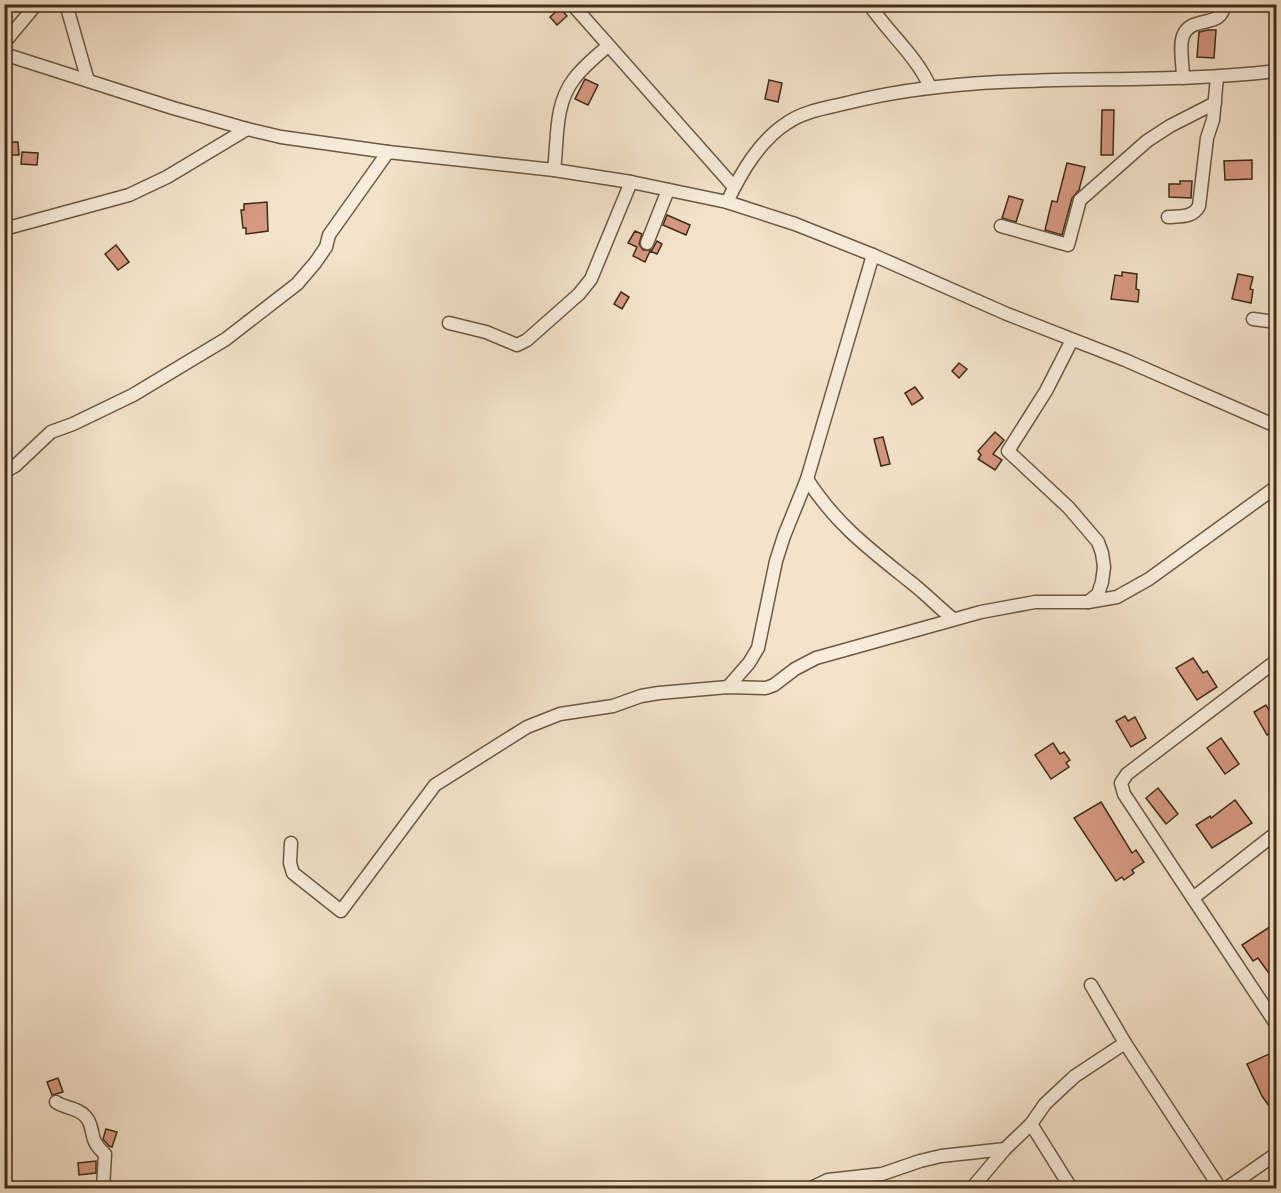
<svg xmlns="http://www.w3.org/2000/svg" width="1281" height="1193" viewBox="0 0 1281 1193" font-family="'IM FELL Great Primer',serif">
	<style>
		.building { fill: #d69881; stroke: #3f2d15; stroke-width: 1.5 }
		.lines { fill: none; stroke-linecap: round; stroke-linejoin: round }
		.minor-casing { stroke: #6c5a42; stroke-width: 15 }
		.minor { stroke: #f8eddd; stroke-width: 12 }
	</style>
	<rect width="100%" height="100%" fill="#f4e3cb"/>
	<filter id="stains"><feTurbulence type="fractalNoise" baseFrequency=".00333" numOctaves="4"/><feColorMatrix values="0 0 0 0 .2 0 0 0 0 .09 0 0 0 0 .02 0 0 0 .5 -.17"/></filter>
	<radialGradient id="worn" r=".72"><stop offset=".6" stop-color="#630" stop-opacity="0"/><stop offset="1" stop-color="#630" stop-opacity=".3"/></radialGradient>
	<!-- building -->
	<g class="building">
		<polygon points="560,8 567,16 557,25 550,17"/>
		<polygon points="1208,30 1216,30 1214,58 1197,57 1199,32"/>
		<polygon points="585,79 598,85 588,105 575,99"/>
		<polygon points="769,80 782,83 778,102 765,99"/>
		<polygon points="1102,110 1114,110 1113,155 1101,155"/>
		<polygon points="4,142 18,142 19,155 4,155"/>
		<polygon points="22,152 38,153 37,165 21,164"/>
		<polygon points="1252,160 1252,179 1225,180 1224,161"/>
		<polygon points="1067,163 1085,167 1079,190 1072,198 1062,235 1045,230 1052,201 1057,202"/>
		<polygon points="1180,181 1192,181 1191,198 1169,197 1169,184 1180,184"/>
		<polygon points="1009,196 1023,200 1016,222 1002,218"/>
		<polygon points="267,202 268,231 246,234 246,228 243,228 241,210 244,210 244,204"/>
		<polygon points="667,215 690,225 686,235 663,225"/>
		<polygon points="635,231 642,234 639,244 643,250 652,250 657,241 662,244 657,254 650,251 645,262 633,256 637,247 628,243"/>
		<polygon points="116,245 129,262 118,270 105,254"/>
		<polygon points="1122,272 1137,274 1136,289 1139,290 1138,302 1111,299 1115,275 1122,276"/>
		<polygon points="1238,274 1253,277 1250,289 1253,290 1251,303 1232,299"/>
		<polygon points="621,292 629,297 622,309 614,304"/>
		<polygon points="959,363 967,369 959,378 952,371"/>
		<polygon points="915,387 923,398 912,405 905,393"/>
		<polygon points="995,432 1004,440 993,454 1002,460 995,470 978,459 981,455 978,451"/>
		<polygon points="883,437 890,464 881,466 874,439"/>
		<polygon points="1193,658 1203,673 1207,671 1217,687 1197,700 1176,668"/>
		<polygon points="1266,705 1276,723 1276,730 1267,735 1254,712"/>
		<polygon points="1125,716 1128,721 1135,717 1146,738 1131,747 1116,721"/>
		<polygon points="1221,738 1239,764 1225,774 1207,748"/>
		<polygon points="1053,743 1060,754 1064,752 1070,760 1066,763 1069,767 1051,779 1035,755"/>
		<polygon points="1158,788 1178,814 1166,824 1146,798"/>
		<polygon points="1235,800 1252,823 1212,848 1196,825 1210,816 1211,818"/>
		<polygon points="1101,802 1132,853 1136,850 1144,862 1132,870 1134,873 1124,880 1122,877 1116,881 1074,818"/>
		<polygon points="1271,926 1276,935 1276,983 1258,958 1253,961 1242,945"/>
		<polygon points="1276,1051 1276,1101 1269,1106 1262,1096 1247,1064"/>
		<polygon points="58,1078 63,1092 52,1095 47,1082"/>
		<polygon points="106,1129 117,1132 112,1147 109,1146 103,1139"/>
		<polygon points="96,1161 96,1173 79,1175 78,1163"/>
	</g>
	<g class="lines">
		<!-- minor casing -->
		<g class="minor-casing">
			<g id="minor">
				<polyline points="66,4 88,81"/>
				<polyline points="572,4 734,187"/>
				<path d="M869,4C888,33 916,55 930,87"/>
				<polyline points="4,43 35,6"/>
				<polyline points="4,54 173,108 247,129 281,137 388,152 554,170 631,182 727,202 795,224 873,255 1007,314 1125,360 1276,426"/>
				<path d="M1183,78C1183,65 1179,47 1183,36C1191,14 1223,30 1224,4"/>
				<path d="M554,170C558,139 554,105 574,79C583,67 596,56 608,46"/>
				<path d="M727,202C741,173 759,141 787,123C804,111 827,108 847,103C987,67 1134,88 1276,71"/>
				<path d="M1168,217C1180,216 1193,218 1199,206L1207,138L1213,120L1217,77"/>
				<polyline points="1001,226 1068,245 1080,200 1088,193 1147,141 1170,126 1215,103"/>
				<polyline points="4,229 129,195 167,177 247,129"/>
				<polyline points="647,243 668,190"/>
				<polyline points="1253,319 1276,322"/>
				<polyline points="449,323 486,332 517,345 527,340 579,294 591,279 631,182"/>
				<polyline points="1072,340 1046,391 1008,451 1069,508 1098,542 1102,553 1104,567 1102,582 1098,594 1088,602"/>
				<polyline points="4,472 15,466 51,432 73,424 133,395 226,339 297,284 315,263 326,247 329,235 388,152"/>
				<path d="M807,479C835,523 868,548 908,580C924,592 938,607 953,619"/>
				<polyline points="1276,661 1127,774 1121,783 1124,794 1276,1024"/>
				<polyline points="728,687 749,663 758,648 776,561 784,536 807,479 873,255"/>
				<polyline points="291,843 290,863 293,873 341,911 435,785 527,727 560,714 613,706 641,696 659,693 728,687 766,688 774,685 795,669 816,658 981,612 1035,602 1088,602 1117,597 1149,579 1276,487"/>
				<polyline points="1193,898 1276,833"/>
				<polyline points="1091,985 1125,1043 1220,1188"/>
				<path d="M56,1102C64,1108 79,1108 86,1117C96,1129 87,1139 105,1154L103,1188"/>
				<polyline points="1031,1124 1071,1188"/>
				<polyline points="811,1188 828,1180 882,1174 920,1161 941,1156 1005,1149"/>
				<polyline points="972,1188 1005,1149 1031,1124 1045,1104 1062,1088 1075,1076 1125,1043"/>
				<polyline points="1227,1188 1276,1154"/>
			</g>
		</g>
		<!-- minor -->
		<use href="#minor" class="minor"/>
	</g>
	<!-- margin -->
	<rect width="1281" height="1193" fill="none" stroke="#f4e3cb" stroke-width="24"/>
	<rect x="6" y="6" width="1269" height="1181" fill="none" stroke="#3f2d15" stroke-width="3"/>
	<rect x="12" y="12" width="1257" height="1169" fill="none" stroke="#3f2d15" stroke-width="1.5"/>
	<rect width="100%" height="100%" filter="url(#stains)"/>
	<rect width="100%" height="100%" fill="url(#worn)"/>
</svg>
